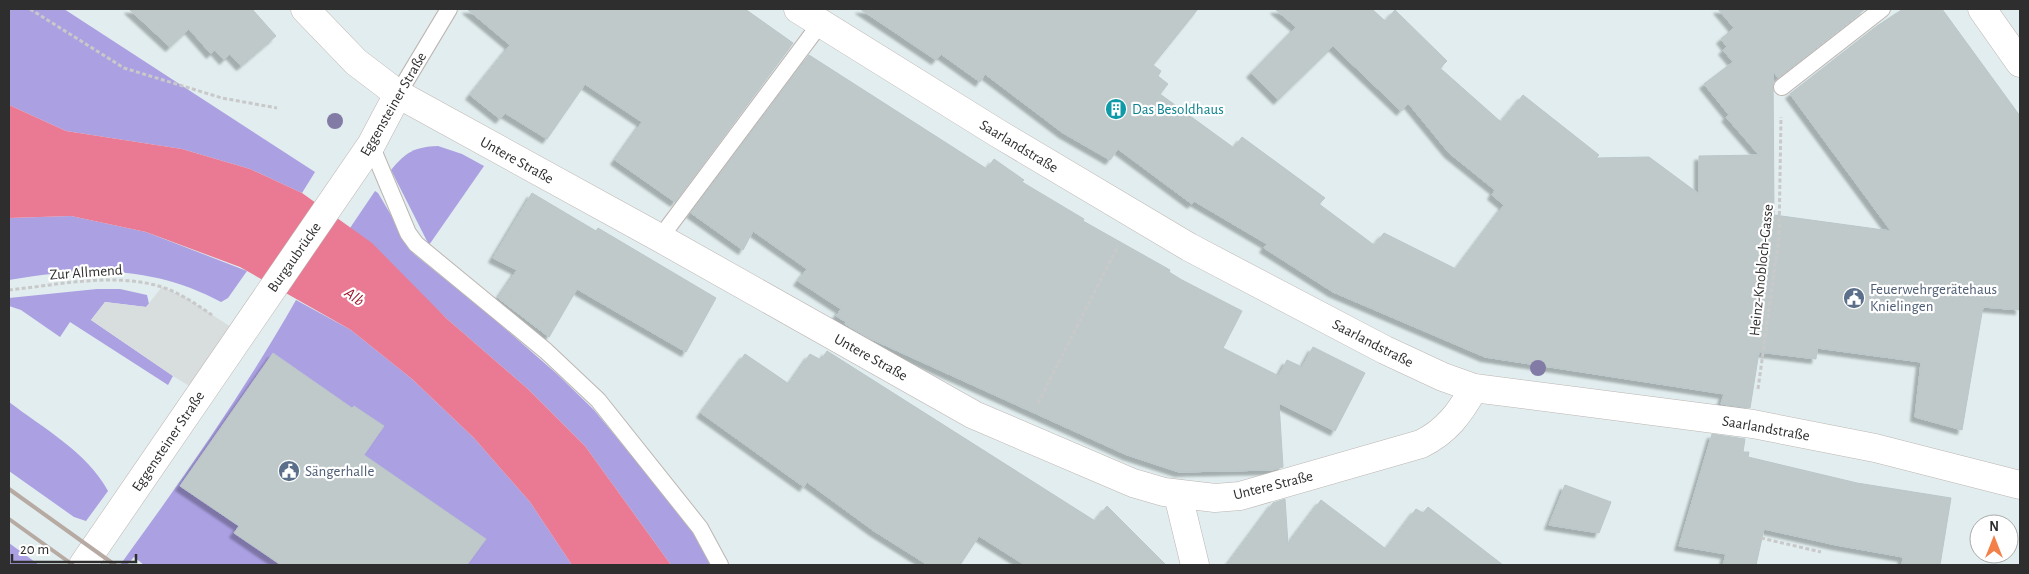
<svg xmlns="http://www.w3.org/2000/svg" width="2029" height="574" viewBox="0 0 2029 574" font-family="'Alegreya Sans',sans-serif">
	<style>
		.green { fill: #aba0e2 }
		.plaza { fill: #d8ddde }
		.water { fill: #ea7a93 }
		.building { fill: #c0c9ca; stroke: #bac7ca; filter: url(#shadow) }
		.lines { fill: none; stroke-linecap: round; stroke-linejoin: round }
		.service-casing { stroke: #bdb5b1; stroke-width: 18 }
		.minor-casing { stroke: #bdb5b1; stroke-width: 29 }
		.path { stroke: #c9c9c9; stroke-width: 3; stroke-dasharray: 4 2.5; stroke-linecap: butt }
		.service { stroke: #fff; stroke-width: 16 }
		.minor { stroke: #fff; stroke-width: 28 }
		.rail { stroke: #b7aaa3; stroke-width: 4 }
		.tree { fill: #827ba5 }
		.labels { text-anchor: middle; stroke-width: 4.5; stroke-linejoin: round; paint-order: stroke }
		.street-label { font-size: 15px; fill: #2e2e2e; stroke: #fff }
		.culture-label { font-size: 15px; fill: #0d838f; stroke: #fff; text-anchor: start }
		.service-label { font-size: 15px; fill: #4e5e75; stroke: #fff; text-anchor: start }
		.water-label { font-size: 16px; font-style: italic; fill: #9b1427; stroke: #fff }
	</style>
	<defs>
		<filter id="shadow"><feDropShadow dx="-4.5" dy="4.5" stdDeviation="1" flood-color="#0004"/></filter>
	</defs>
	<rect width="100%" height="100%" fill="#e1edee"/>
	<!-- green -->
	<g class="green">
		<polygon points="9,9 64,9 315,172 302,193 250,169 182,149 66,131 9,105"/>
		<path d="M438,146L462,154L484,166L429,245L391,170C406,152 414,147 438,146Z"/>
		<polygon points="375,191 378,193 414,254 493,318 557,374 594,410 686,522 713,565 671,565 585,446 529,390 446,318 350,228"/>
		<path d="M71,216L146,232L247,271L228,298L221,302C153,265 84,267 9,280V218Z"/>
		<polygon points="97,289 120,289 147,295 149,304 146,307 105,302 91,320 173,376 168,385 70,322 60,337 21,310 9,306 9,298"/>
		<path d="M296,300L351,330L412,379L474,438L530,502L572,565H144L134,557L127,565H120C182,480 244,392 296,300Z"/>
		<path d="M9,402C43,428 87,452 108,491L86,521L74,517L9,471Z"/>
		<polygon points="9,543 39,565 9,565"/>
	</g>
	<!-- plaza -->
	<polygon class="plaza" points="162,287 186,298 242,334 201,393 173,376 91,320 105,302 146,307"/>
	<!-- water -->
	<polygon class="water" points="9,105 66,131 182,149 250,169 302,193 372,243 446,318 529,390 585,446 671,565 572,565 530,502 474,438 412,379 351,330 240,267 146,232 71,216 9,218"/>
	<!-- building -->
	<g class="building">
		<polygon points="129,9 252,9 276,36 241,66 230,54 224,60 215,50 211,54 189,29 170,47"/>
		<polygon points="467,9 745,9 793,43 675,202 615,160 642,122 585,84 547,139 505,113 500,119 470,95 510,45"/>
		<polygon points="860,9 1198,9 1153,65 1161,71 1158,76 1168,84 1160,94 1234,148 1242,137 1325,198 1319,204 1374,245 1384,233 1456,269 1504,205 1492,195 1495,190 1449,153 1408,103 1401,111 1333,46 1278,100 1251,73 1296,27 1275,9 1372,9 1385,21 1395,10 1447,61 1440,68 1501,122 1523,95 1599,155 1596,158 1649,157 1699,194 1699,156 1759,155 1726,117 1729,115 1704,84 1733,62 1723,50 1727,47 1721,39 1734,28 1718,9 1865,9 1778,78 1773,71 1774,215 1891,231 1790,94 1877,26 1903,9 1942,9 2020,116 2020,310 1983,307 1962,430 1915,417 1921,362 1817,348 1816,359 1759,352 1750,408 1721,404 1724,394 1485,357 1333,292 1264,248 1267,244 1194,201 1192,204 1118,149 1110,160 1063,133 985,74 980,82 941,54 936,60"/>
		<polygon points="809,55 987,169 994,159 1024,180 1022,182 1084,219 1083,221 1170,270 1169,272 1182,280 1242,311 1223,348 1277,375 1277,379 1287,360 1302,367 1313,347 1365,373 1335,431 1279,403 1283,467 1272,470 1179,472 1127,455 869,338 845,324 846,322 836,316 841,309 798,281 807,269 753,231 743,250 691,213"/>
		<polygon points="532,193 596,231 598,228 716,298 686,352 577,289 549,337 498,298 517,270 493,258"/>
		<polygon points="827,351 1095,521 1107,506 1166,565 1025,565 979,536 960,565 928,565 874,531 807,482 804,487 701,413 745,354 789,384 810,354 821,360"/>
		<polygon points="273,353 352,408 354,406 384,426 364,455 486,539 467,565 281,565 234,533 239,526 180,486"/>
		<polygon points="1712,434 1745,439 1743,452 1749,452 1748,457 1857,483 1951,498 1940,565 1902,565 1903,557 1836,545 1764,529 1756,565 1723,565 1726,554 1679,546"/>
		<polygon points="1565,485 1611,502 1599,533 1549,525"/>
		<polygon points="1285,499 1288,544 1321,500 1386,549 1416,509 1423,513 1428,507 1503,565 1227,565 1273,503"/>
	</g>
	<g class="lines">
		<!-- service casing -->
		<g class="service-casing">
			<g id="service">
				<polyline points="1782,87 1882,9"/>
				<polyline points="398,94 449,9"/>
				<polyline points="371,145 408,233 416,244 546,351 598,400 700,528 720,565"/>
				<polyline points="660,238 820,24"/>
			</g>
		</g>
		<!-- minor casing -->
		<g class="minor-casing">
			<g id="minor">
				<path d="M305,9L356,62L398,94L660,238L974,415L1133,483L1164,492L1215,498L1240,496L1421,444C1447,431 1460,413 1474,388"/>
				<polyline points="798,9 999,134 1189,247 1385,350 1443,377 1474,388 1753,424 1875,448 2020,485"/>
				<polyline points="1982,9 2020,63"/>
				<polyline points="1178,495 1195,565"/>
				<polyline points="83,565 371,145 398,94"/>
			</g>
		</g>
		<!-- path -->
		<g class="path">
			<polyline points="30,9 124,68 222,98 277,108"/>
			<path d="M9,290C58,285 113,272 162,287C180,293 196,304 212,315"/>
			<polyline points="1758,389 1779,237 1781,117"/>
			<polyline points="1038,403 1118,246"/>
			<polyline points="1761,538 1821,552"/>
		</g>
		<!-- service -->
		<use href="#service" class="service"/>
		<!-- minor -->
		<use href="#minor" class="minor"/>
		<!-- rail -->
		<g class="rail">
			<polyline points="9,489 115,565"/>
			<polyline points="9,519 73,565"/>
		</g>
	</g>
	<!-- trees -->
	<g class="tree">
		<circle cx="335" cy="121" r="8"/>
		<circle cx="1538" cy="368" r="8"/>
	</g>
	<!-- icons -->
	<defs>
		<g id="building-disc" transform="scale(1.125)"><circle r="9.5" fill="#0f9aa8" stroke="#fff"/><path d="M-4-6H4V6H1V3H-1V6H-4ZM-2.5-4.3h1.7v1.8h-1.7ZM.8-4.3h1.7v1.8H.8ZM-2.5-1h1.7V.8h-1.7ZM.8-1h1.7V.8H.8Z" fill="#fff"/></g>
		<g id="civic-disc" transform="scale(1.125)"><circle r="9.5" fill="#5c6f8a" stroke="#fff"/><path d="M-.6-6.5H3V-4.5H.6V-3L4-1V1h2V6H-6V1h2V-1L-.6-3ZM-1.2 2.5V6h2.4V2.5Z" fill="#fff"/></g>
	</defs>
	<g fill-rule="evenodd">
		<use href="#building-disc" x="1116" y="109"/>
		<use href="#civic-disc" x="1854" y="298"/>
		<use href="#civic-disc" x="289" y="471"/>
	</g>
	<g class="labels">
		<!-- street labels -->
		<g class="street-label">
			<text transform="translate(393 104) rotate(-60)" y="5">Eggensteiner Straße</text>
			<text transform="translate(1019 146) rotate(31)" y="5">Saarlandstraße</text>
			<text transform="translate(517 160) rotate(29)" y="5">Untere Straße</text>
			<text transform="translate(294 257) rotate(-55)" y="5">Burgaubrücke</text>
			<text transform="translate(1761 270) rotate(-84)" y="5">Heinz-Knobloch-Gasse</text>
			<text transform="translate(86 272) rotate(-4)" y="5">Zur Allmend</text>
			<text transform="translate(1373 343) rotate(27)" y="5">Saarlandstraße</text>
			<text transform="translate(871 357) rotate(29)" y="5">Untere Straße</text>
			<text transform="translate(1766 428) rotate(10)" y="5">Saarlandstraße</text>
			<text transform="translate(168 441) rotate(-56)" y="5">Eggensteiner Straße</text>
			<text transform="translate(1273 485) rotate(-14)" y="5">Untere Straße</text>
		</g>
		<!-- culture labels -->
		<g class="culture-label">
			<text x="1132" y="114">Das Besoldhaus</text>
		</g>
		<!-- service labels -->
		<g class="service-label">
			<text x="1870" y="294">Feuerwehrgerätehaus<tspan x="1870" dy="17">Knielingen</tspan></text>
			<text x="305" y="476">Sängerhalle</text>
		</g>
		<!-- water labels -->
		<g class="water-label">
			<text transform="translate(355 296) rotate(36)" y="6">Alb</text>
		</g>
	</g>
	<!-- border -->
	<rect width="2029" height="574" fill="none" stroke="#2e2e2e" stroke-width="20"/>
	<!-- north arrow -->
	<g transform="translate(1994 539)"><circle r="24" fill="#ffffff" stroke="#ababab"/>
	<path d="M0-4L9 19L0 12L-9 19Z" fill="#f38049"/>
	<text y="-8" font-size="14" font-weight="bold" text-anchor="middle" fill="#2e2e2e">N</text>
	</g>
	<!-- scale -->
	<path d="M12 554v8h124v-8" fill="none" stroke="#2e2e2e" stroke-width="2.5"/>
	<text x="20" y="554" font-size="15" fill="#2e2e2e" stroke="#ffffff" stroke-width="4" paint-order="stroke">20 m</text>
</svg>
